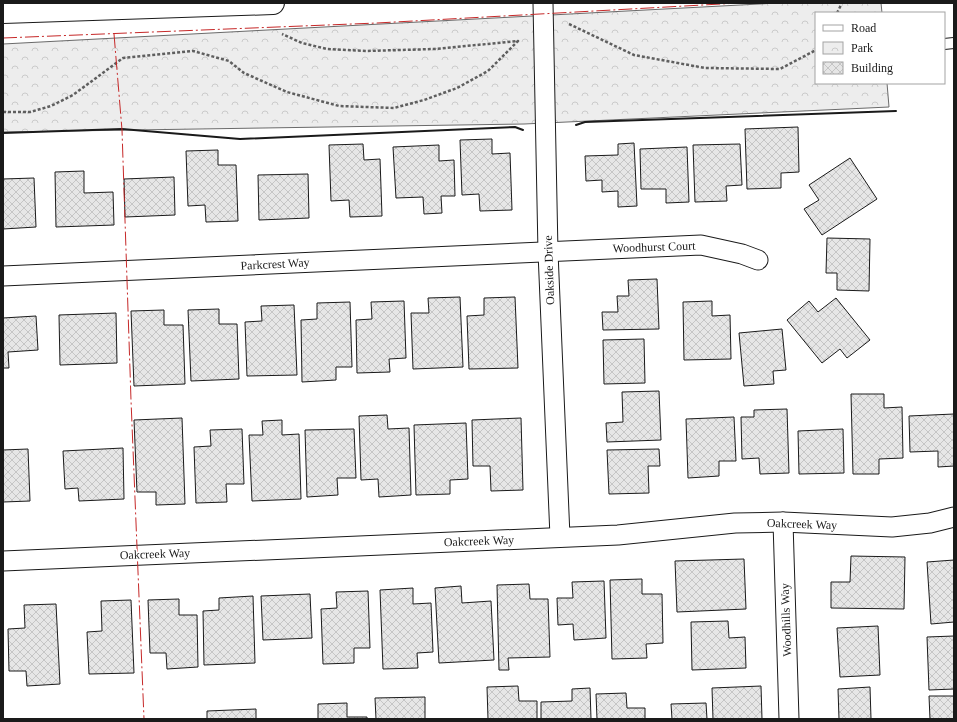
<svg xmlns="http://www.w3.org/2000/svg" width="957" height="722" viewBox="0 0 957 722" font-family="Georgia,serif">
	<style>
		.park { fill: url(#park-crowns); stroke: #6a6a6a }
		.building { fill: url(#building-cross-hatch); stroke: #1a1a1a }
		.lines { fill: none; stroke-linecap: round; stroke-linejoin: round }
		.lane-casing { stroke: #1a1a1a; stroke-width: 12 }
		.street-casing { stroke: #1a1a1a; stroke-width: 21 }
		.primary-casing { stroke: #1a1a1a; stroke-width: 24 }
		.path { stroke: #5f5f5f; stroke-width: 2.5; stroke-dasharray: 3 2; stroke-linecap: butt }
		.lane { stroke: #fff; stroke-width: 10 }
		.street { stroke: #fff; stroke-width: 19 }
		.primary { stroke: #fff; stroke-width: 22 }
		.wall { stroke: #1a1a1a; stroke-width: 2 }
		.power { stroke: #c62828; stroke-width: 1; stroke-dasharray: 14 3 2 3; stroke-linecap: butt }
		.labels { text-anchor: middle; stroke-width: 3; stroke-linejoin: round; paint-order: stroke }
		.street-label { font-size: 12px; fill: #1a1a1a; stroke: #fff }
	</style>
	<defs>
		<pattern id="park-crowns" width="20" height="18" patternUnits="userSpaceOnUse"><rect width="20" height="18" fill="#ededed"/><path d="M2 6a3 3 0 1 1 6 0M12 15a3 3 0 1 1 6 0" fill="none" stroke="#cbcbcb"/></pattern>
		<pattern id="building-cross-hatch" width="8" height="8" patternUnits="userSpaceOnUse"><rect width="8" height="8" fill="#e6e6e6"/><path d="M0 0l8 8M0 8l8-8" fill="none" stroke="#c5c5c5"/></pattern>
	</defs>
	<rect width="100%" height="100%" fill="#fff"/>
	<!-- park -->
	<polygon class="park" points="778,3 881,3 882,13 816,13 816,83 887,83 889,107 524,124 3,132 3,44"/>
	<!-- building -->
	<g class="building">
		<polygon points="798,127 799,172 781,173 781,188 747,189 745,129"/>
		<polygon points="492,139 492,154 510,153 512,210 480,211 479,194 462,195 460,140"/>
		<polygon points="634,143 637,206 618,207 618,191 602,192 602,180 586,181 585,156 618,155 618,144"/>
		<polygon points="363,144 364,160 380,159 382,216 350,217 349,200 331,201 329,145"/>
		<polygon points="740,144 742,185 726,186 727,201 695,202 693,145"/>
		<polygon points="439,145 439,161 454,160 455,196 441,196 442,213 424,214 423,197 396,198 393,147"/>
		<polygon points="687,147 689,202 666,203 666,189 641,189 640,149"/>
		<polygon points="218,150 218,165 236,165 238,221 206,222 205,205 188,206 186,151"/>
		<polygon points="850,158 877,199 822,235 804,209 819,200 809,185"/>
		<polygon points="84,171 84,193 113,192 114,225 56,227 55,172"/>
		<polygon points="308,174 309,218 259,220 258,175"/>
		<polygon points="174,177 175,215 125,217 124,179"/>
		<polygon points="34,178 36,227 3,229 3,179"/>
		<polygon points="827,238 870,239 869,291 837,290 837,273 826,273"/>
		<polygon points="657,279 659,329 603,330 602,312 618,312 617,296 629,296 628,280"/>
		<polygon points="460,297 463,367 413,369 411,313 429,313 428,298"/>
		<polygon points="515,297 518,368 469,369 467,316 484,315 484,298"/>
		<polygon points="836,298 870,340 847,358 840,349 822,363 787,320 809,301 818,312"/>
		<polygon points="404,301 406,358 389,359 390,372 357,373 356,320 372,319 371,302"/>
		<polygon points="712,301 712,316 730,315 731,359 684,360 683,302"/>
		<polygon points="350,302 352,367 336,367 336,380 302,382 301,320 317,319 317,303"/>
		<polygon points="294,305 297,375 247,376 245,322 262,321 261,306"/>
		<polygon points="219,309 219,324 237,324 239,379 191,381 188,310"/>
		<polygon points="164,310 164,325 183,325 185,384 134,386 131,311"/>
		<polygon points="116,313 117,363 60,365 59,315"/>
		<polygon points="36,316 38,350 8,352 9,368 3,368 3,318"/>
		<polygon points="782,329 786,370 773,371 774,384 744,386 739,333"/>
		<polygon points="644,339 645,383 604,384 603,340"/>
		<polygon points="659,391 661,440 607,442 606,423 623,422 622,392"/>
		<polygon points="851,394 884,394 884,408 902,407 903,458 879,459 879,474 853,474"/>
		<polygon points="787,409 789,473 760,474 759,458 742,459 741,417 754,417 754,410"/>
		<polygon points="954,414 954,466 938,467 938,451 910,452 909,416"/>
		<polygon points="387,415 388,429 409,428 411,495 379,497 378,479 361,480 359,416"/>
		<polygon points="734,417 736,461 719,461 719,476 688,478 686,419"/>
		<polygon points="182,418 185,504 156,505 156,492 137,492 134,420"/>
		<polygon points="521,418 523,490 491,491 490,466 473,466 472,420"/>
		<polygon points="282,420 282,435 299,434 301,499 252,501 249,435 263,435 262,421"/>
		<polygon points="466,423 468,479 450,480 450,494 416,495 414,425"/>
		<polygon points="242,429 244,484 226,484 227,502 196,503 194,447 211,446 210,430"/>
		<polygon points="354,429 356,478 337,478 338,495 307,497 305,430"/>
		<polygon points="843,429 844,473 799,474 798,431"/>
		<polygon points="123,448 124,499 79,501 78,488 65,489 63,451"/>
		<polygon points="28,449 30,501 3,502 3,450"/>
		<polygon points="659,449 660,466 648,466 649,493 609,494 607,450"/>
		<polygon points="851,556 905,557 904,609 831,608 831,582 850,582"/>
		<polygon points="744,559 746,609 677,612 675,561"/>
		<polygon points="954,560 954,622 931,624 927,562"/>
		<polygon points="642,579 642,594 662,594 663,643 646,644 647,658 612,659 610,580"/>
		<polygon points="604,581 606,638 574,640 573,624 558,625 557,598 573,598 572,582"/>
		<polygon points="529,584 530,599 548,599 550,657 508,658 509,670 499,670 497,585"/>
		<polygon points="461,586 462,603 491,601 494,660 439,663 435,588"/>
		<polygon points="413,588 413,604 431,603 433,652 417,653 418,668 383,669 380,590"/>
		<polygon points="368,591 370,648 354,648 354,663 323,664 321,609 337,608 336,592"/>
		<polygon points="310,594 312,638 263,640 261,596"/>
		<polygon points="253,596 255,663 204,665 203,611 219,610 219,598"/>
		<polygon points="179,599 179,615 197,615 198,667 167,669 166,653 150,653 148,600"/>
		<polygon points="131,600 134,673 89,674 87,632 102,631 101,601"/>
		<polygon points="56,604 60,684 27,686 26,671 9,671 8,629 25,628 24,605"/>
		<polygon points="728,621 729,638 745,637 746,668 692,670 691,622"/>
		<polygon points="878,626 880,675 840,677 837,628"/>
		<polygon points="954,636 954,689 929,690 927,637"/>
		<polygon points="518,686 519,701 537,701 537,719 488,719 487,687"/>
		<polygon points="761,686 762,719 713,719 712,688"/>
		<polygon points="870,687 871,719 839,719 838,689"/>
		<polygon points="590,688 591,719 541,719 541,702 572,701 572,689"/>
		<polygon points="626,693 627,708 645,708 645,719 597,719 596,694"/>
		<polygon points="929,696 954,696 954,719 930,719"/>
		<polygon points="425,697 425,719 376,719 375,698"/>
		<polygon points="347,703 347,717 367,717 367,719 318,719 318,704"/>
		<polygon points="706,703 707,719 661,719 672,719 671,704"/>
		<polygon points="256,709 256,719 207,719 207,711"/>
	</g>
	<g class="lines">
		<!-- lane casing -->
		<g class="lane-casing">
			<polyline id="lane" points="944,44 954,43"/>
		</g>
		<!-- street casing -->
		<g class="street-casing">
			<g id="street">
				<polyline points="543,3 548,252 560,537"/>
				<polyline points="3,276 701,245 742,254 758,260"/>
				<polyline points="783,522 789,719"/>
				<polyline points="3,561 618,535 735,523 783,522 892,527 930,523 954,517"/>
			</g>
		</g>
		<!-- primary casing -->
		<g class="primary-casing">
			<polyline id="primary" points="3,12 273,3"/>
		</g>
		<!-- path -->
		<g class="path">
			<polyline points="837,13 841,5"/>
			<polyline points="569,24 634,55 705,68 780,69 816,50"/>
			<polyline points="3,112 30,112 51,106 73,95 123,58 193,51 229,61 244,73 287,92 339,106 394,108 424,100 457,88 488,71 518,41 435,49 366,51 327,49 302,43 282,34"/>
		</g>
		<!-- lane -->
		<use href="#lane" class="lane"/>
		<!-- street -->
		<use href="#street" class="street"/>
		<!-- primary -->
		<use href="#primary" class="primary"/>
		<!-- wall -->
		<g class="wall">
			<polyline points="576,125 585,122 896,111"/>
			<polyline points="3,133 122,129 240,139 515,127 523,130"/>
		</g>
		<!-- power -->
		<g class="power">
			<polyline points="114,34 122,130 131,400 144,719"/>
			<polyline points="3,38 377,23 739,3"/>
		</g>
	</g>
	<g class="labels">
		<!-- street labels -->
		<g class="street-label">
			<text transform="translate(654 247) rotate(-2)" y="4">Woodhurst Court</text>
			<text transform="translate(275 264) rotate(-3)" y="4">Parkcrest Way</text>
			<text transform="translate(549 270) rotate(-92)" y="4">Oakside Drive</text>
			<text transform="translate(802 524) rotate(2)" y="4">Oakcreek Way</text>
			<text transform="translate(479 541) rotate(-2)" y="4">Oakcreek Way</text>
			<text transform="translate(155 554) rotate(-2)" y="4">Oakcreek Way</text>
			<text transform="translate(786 620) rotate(-92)" y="4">Woodhills Way</text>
		</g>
	</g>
	<!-- border -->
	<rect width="957" height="722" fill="none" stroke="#1a1a1a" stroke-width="8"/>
	<!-- legend -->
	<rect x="815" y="12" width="130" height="72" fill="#ffffff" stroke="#a3a3a3"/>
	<rect x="823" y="25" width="20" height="6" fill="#ffffff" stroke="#a3a3a3"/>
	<text x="851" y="32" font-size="12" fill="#1a1a1a">Road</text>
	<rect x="823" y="42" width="20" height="12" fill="url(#park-crowns)" stroke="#a3a3a3"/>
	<text x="851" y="52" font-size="12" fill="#1a1a1a">Park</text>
	<rect x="823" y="62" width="20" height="12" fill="url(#building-cross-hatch)" stroke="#a3a3a3"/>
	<text x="851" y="72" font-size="12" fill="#1a1a1a">Building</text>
</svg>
